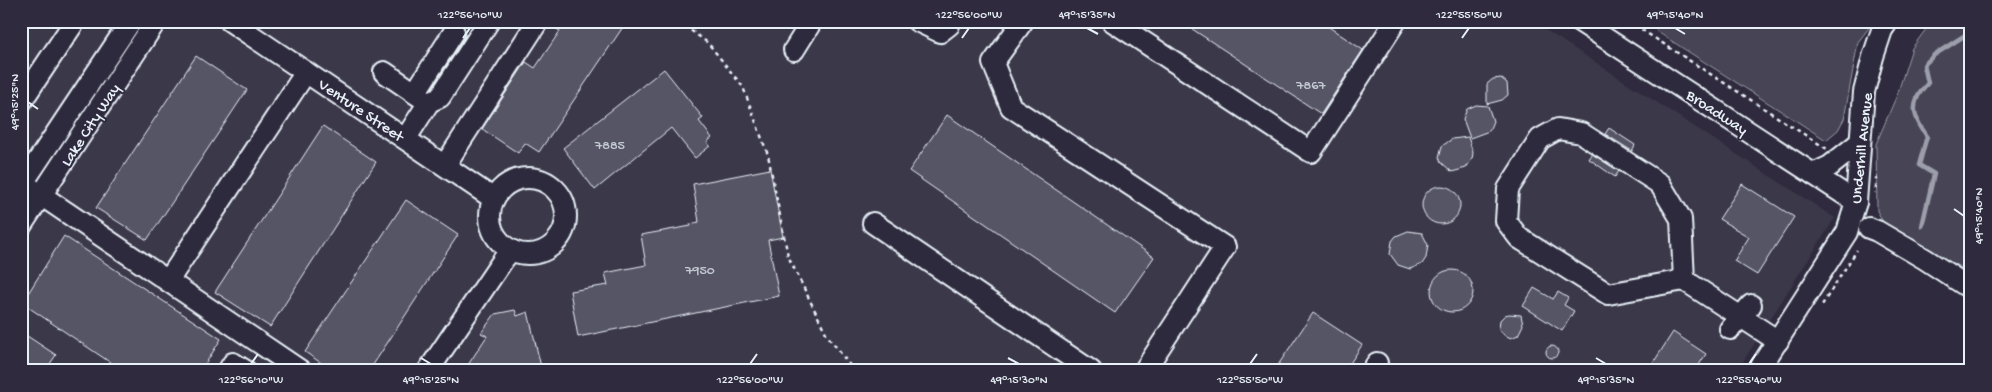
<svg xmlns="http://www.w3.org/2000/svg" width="1992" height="392" viewBox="0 0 1992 392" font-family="'Gochi Hand',sans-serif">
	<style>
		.built { fill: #3b3749 }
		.green { fill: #464455; stroke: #979aa6 }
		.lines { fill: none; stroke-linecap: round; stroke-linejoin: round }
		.stream { stroke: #9c9fab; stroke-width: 4.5 }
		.building { fill: #575565; stroke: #e8f1f8 }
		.minor-casing { stroke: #e8f1f8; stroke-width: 24 }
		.path { stroke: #e8f1f8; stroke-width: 2.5; stroke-dasharray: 4 4; stroke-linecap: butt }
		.minor { stroke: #2f2a3d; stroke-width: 20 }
		.ticks { fill: none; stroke: #e8f1f8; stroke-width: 2 }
		.labels { text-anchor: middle; stroke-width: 4; stroke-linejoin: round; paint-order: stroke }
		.number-label { font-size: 14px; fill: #c4cad3 }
		.street-label { font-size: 16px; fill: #e8f1f8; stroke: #2f2a3d }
		.neatline { fill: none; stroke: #e8f1f8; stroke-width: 2 }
		.ticks-label { font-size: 12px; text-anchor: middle; fill: #e8f1f8 }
	</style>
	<rect width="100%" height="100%" fill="#2f2a3d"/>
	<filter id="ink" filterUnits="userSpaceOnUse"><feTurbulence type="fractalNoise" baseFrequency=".02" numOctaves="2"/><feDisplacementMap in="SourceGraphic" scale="10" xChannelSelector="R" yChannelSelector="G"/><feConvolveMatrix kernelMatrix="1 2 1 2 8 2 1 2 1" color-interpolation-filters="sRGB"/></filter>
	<g filter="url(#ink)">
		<!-- built -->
		<g class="built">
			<polygon points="21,21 120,21 21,169"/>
			<polygon points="164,21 1532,21 1835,218 1737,371 21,371 21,237"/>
		</g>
		<!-- green -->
		<g class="green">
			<polygon points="1646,21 1874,21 1858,42 1844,119 1838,130 1826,140 1656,31"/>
			<polygon points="1932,21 1971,21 1971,272 1890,234 1877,211 1876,144 1897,95 1912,48"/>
		</g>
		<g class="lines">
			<!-- stream -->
			<path class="stream" d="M1922,226L1934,174L1919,165L1927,136C1912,116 1909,102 1928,83L1924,65L1934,55L1967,34L1971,36"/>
		</g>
		<!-- building -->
		<g class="building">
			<polygon points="550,21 627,21 539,152 525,143 518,153 482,129 526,62 535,68 560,31 549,25"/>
			<polygon points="1180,21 1320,21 1363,50 1321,114"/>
			<polygon points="196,56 247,90 147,240 96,208"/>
			<polygon points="664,69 703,118 699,121 712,138 707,142 710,146 695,158 671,128 595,190 563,148"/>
			<polygon points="1501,78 1507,83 1508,95 1502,100 1487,104 1487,84 1493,79"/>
			<polygon points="1476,105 1488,106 1493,121 1489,131 1470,138 1463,119 1467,109"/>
			<polygon points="947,115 1154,257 1115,313 909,171"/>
			<polygon points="323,126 376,162 270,327 215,292"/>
			<polygon points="1609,128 1635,145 1632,151 1605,134"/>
			<polygon points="1468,137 1473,153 1472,159 1466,168 1452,172 1441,162 1439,157 1442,146 1452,139"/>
			<polygon points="1592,154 1619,171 1615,177 1589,159"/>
			<polygon points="770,169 783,237 768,240 779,296 578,337 570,291 608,285 605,273 646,265 641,235 691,226 690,224 699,222 693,184"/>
			<polygon points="1742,184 1794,217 1757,275 1734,261 1749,237 1719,219"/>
			<circle cx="1441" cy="205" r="19"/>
			<polygon points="406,200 458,235 369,371 333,371 305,352"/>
			<polygon points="1408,231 1422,233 1428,245 1426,258 1422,264 1410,269 1398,265 1390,254 1392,241 1396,236"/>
			<polygon points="64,236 221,339 201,371 123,371 22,303"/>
			<circle cx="1452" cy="291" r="21"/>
			<polygon points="1534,288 1553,299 1558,292 1568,298 1564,305 1574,311 1562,331 1523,306"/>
			<polygon points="515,310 517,316 528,312 542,371 464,371 487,336 481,333 495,314"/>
			<polygon points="1313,313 1362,345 1345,371 1274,371"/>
			<polygon points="1509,314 1521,315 1523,325 1518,335 1511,338 1504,335 1499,329 1500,320 1505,315"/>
			<polygon points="21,332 56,355 45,371 21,371"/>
			<polygon points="1673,332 1706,354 1695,371 1648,371"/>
			<circle cx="1552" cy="352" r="6"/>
		</g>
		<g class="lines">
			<!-- minor casing -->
			<g class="minor-casing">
				<g id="minor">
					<polyline points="230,21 494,199"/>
					<polyline points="917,21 940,32 949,25 950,21"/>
					<polyline points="1023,21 993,63 1011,107 1225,247 1144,371"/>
					<polyline points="1112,21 1311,152 1395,22 1393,21"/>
					<polyline points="1579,21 1856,202"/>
					<polyline points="794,50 812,21"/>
					<polyline points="384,72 425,100"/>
					<polyline points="415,93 454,32"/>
					<polyline points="21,102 75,21"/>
					<polyline points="406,138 429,102 440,97 489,21"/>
					<polyline points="445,165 538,21"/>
					<polyline points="1813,174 1830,166 1859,143"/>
					<circle cx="528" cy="216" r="38"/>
					<polyline points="23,183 301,371"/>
					<polyline points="21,186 131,21"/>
					<polyline points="873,223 1091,371"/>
					<polyline points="21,226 156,21"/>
					<polyline points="1869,228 1877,231 1925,259 1971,289"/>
					<polyline points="1684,280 1681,219 1660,184 1581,133 1558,129 1540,139 1508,189 1506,221 1519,238 1608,294 1684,280 1778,341"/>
					<polyline points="168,281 306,72"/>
					<polyline points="1730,329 1751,305"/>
					<polyline points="228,371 233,363 246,371"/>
					<polyline points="428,371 503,260 511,250"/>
					<polyline points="1372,371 1377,363"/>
					<polyline points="1758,371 1847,232 1856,202 1864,92 1873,57 1882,30 1888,21"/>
				</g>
			</g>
			<!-- path -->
			<g class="path">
				<polyline points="678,21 708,43 743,87 768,155 788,256 827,335 854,371"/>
				<polyline points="1628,21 1827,149"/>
				<polyline points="1875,178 1877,179 1875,193"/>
				<polyline points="1822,305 1857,250"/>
			</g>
			<!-- minor -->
			<use href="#minor" class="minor"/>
		</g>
	</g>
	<!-- ticks -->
	<path class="ticks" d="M1087,28L1098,34M1675,28L1685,34M463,38L470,28M962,38L969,28M1462,38L1469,28M28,102L38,109M1954,209L1964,216M421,358L431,364M1008,358L1019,364M1596,358L1606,364M251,364L258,354M750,364L757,354M1250,364L1257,354M1749,364L1756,354"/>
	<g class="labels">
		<!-- number labels -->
		<g class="number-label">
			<text x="1311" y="89">7867</text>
			<text x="610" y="149">7885</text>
			<text x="700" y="274">7950</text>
		</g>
		<!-- street labels -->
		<g class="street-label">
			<text transform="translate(362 109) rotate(34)" y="6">Venture Street</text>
			<text transform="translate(1718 111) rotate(33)" y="6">Broadway</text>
			<text transform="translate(89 124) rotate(-57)" y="6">Lake City Way</text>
			<text transform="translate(1860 148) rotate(-84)" y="6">Underhill Avenue</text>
		</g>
	</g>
	<!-- margin -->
	<rect width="1992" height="392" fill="none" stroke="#2f2a3d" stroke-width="55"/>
	<rect x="28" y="28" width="1936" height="336" class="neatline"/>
	<g class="ticks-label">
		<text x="470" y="18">122°56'10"W</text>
		<text x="969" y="18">122°56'00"W</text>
		<text x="1087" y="18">49°15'35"N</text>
		<text x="1469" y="18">122°55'50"W</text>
		<text x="1675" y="18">49°15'40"N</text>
		<text transform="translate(14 102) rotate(-90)" y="4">49°15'25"N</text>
		<text transform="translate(1978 216) rotate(-90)" y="4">49°15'40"N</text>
		<text x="251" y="383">122°56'10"W</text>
		<text x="431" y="383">49°15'25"N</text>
		<text x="750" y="383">122°56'00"W</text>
		<text x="1019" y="383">49°15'30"N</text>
		<text x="1250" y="383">122°55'50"W</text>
		<text x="1606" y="383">49°15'35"N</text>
		<text x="1749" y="383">122°55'40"W</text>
	</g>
</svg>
